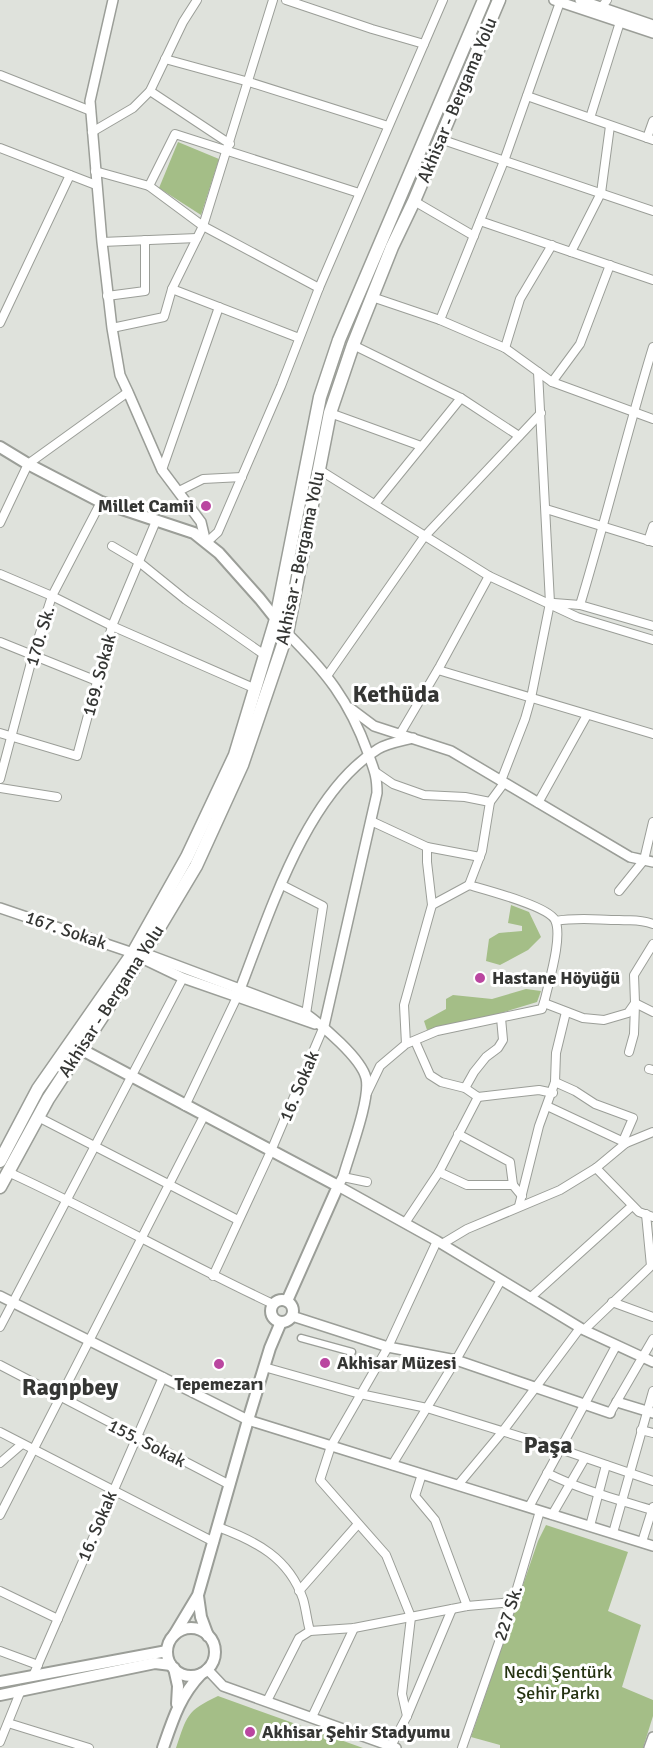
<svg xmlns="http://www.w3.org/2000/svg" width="653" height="1748" viewBox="0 0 653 1748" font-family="Signika,sans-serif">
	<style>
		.green { fill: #a4be87 }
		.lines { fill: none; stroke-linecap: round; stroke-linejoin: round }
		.pedestrian-casing { stroke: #9b9e98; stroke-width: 9 }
		.minor-casing { stroke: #9b9e98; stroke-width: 10 }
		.tertiary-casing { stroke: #9b9e98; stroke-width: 12 }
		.secondary-casing { stroke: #9b9e98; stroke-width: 14 }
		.primary-casing { stroke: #9b9e98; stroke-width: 15 }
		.pedestrian { stroke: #fff; stroke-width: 6 }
		.minor { stroke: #fff; stroke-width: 8 }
		.tertiary { stroke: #fff; stroke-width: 9 }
		.secondary { stroke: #fff; stroke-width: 10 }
		.primary { stroke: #fff; stroke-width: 12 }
		.poi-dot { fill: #ba46a0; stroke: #fff; stroke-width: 2 }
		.labels { text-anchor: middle; stroke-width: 6; stroke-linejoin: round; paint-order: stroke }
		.street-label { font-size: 18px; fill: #353634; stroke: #fff }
		.poi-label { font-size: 18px; font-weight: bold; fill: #353634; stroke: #fff; text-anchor: start }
		.park-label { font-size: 18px; fill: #243210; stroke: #fff }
		.district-label { font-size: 24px; font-weight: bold; fill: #353634; stroke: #fff }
	</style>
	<rect width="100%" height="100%" fill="#dfe2dc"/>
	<!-- green -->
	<g class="green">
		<polygon points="178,142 219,159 201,215 159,188"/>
		<polygon points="511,905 529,912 541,937 528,950 500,965 486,961 489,939 499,933 522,931 522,926 508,923"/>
		<polygon points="526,989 541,991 537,1002 478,1020 427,1030 424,1021 446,1009 446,999 453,995 492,999"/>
		<polygon points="546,1525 628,1552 608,1611 641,1625 622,1687 653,1700 653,1716 643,1748 500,1748 500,1745 471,1737 538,1541"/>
		<path d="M218,1696L363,1748H176C187,1716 186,1711 218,1696Z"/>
	</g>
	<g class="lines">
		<!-- pedestrian casing -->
		<g class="pedestrian-casing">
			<polyline id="pedestrian" points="301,1338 352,1352"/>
		</g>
		<!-- minor casing -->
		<g class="minor-casing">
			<g id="minor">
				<polyline points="286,0 372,29 424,44"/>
				<polyline points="601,8 607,0"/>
				<polyline points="165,59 249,82 388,126"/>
				<polyline points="0,75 91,111"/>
				<polyline points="150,91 230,144"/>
				<polyline points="527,96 653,140"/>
				<polyline points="590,118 620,22"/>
				<polyline points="92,132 133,108 150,91 183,22 197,0"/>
				<polyline points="647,138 653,121"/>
				<polyline points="440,139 653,211"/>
				<polyline points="0,148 96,185"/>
				<polyline points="95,171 149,186"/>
				<polyline points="414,201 474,236"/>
				<polyline points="480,221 653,280"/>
				<polyline points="102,242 197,238"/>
				<polyline points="571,252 601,193 610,126"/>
				<polyline points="319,288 203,226 149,186 175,134 359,193"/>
				<polyline points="172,289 299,338"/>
				<polyline points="107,296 145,291 145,240"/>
				<polyline points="372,297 440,320 505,348 552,382 653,419"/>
				<polyline points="440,320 504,161 560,2"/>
				<polyline points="0,323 70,175"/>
				<polyline points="112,328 164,317 172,289 203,226 273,0"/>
				<polyline points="353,345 461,398 519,436"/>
				<polyline points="505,348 520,299 552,245"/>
				<polyline points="552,382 580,344 610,265"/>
				<polyline points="330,413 421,446"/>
				<polyline points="318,469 489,576 577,617 653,640"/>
				<polyline points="162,470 219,307"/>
				<polyline points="179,491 203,479 242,477"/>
				<polyline points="375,504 461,398"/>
				<polyline points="546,509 653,542"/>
				<polyline points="0,523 28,464 128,392"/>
				<polyline points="648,541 653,526"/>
				<polyline points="206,543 218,532 281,386 319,288 443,0"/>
				<polyline points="112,546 139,562 186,600 266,656"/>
				<polyline points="0,574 52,596 112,626 256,689"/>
				<polyline points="554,603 580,605 653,626"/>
				<path d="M580,605C606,519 627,432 653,347"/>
				<polyline points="0,642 97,681"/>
				<polyline points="438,670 653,734"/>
				<polyline points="327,676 424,537 541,413"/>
				<polyline points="0,733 77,756 112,626 156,521"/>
				<polyline points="400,734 440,666 489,576"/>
				<polyline points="377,773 393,784 424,795 465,797 490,802"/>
				<polyline points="0,779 33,655 52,596 101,502"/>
				<polyline points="501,781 525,719 531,698 550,603 538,372"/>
				<polyline points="0,788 57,797"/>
				<polyline points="538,803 587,715"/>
				<polyline points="371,821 427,847 480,857"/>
				<polyline points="427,847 427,862 432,905"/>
				<polyline points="282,885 323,906 306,1014"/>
				<polyline points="469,885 482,851 490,802 504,783"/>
				<polyline points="619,891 644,860 653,822"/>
				<path d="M556,921C578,917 598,920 619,920C634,921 639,919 653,924"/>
				<polyline points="544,1003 583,1018 604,1020 628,1013 635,1003 634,975 653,944"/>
				<polyline points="635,1003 653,1012"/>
				<polyline points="415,1041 430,1075 441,1082 465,1088 478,1097 539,1090 553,1093"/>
				<polyline points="629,1052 634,1034 635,1004"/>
				<polyline points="649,1069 653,1070"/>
				<polyline points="555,1082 575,1091 595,1104 633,1118 623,1141"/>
				<polyline points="465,1088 474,1072 486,1057 498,1048 503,1040 501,1018"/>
				<path d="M367,1093L380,1066L406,1044L437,1031L542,1009L545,999C549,981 563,936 555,920C548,906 486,890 469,885L432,905L404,1005L406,1044"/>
				<polyline points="185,1106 237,997"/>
				<polyline points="547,1106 626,1143"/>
				<polyline points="38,1117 238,1220"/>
				<polyline points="458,1134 510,1162 513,1185 522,1196"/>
				<polyline points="596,1168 639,1212 653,1217"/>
				<path d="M8,1172C98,1213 183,1262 273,1304"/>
				<polyline points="439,1172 467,1185 513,1185"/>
				<polyline points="343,1177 367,1182"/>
				<polyline points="519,1206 539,1126 555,1082 556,1053 566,1012"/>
				<polyline points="405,1223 439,1172 478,1097"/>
				<polyline points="442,1244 467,1229 560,1190 596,1168 626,1143 653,1132"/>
				<polyline points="213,1276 271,1151 324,1026"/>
				<polyline points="530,1298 632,1206"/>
				<polyline points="612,1302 653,1317"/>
				<polyline points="0,1327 183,978"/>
				<polyline points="584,1330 651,1266 646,1214"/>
				<polyline points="0,1365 230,1485"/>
				<polyline points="264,1367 360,1394 427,1408 560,1449 653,1481"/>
				<polyline points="610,1413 653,1339"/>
				<polyline points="641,1430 653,1433"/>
				<polyline points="0,1432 214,1542"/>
				<polyline points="0,1463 22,1444"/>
				<polyline points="392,1465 456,1360 501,1280"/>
				<path d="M547,1473C581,1490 616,1499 652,1510"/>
				<polyline points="422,1474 415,1496 435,1520 467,1606"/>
				<polyline points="458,1485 503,1431 580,1328"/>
				<polyline points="529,1507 616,1346"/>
				<polyline points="0,1515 204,1116"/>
				<polyline points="552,1515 585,1458"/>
				<polyline points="590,1526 606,1465"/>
				<path d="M218,1527C256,1541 289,1558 303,1599C306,1609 307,1621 310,1631"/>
				<polyline points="613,1533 653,1391"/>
				<polyline points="642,1542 653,1507"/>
				<polyline points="0,1591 58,1619"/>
				<polyline points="299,1591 358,1524"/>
				<polyline points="0,1651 38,1665"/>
				<polyline points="33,1676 163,1377"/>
				<polyline points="267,1701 299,1638 310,1631 354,1628 467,1606 513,1602"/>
				<polyline points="407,1716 402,1694 411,1617 386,1555 320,1480 331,1446 388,1347 437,1241"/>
				<polyline points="312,1717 354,1628"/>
				<polyline points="8,1723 89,1748"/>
				<polyline points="0,1742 21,1690"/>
				<polyline points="391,1746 407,1716 452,1609"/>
				<polyline points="462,1748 513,1602 540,1511"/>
			</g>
		</g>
		<!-- tertiary casing -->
		<g class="tertiary-casing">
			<g id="tertiary">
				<polyline points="113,0 90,101 102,242 112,328 120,375 128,392 162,470 201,522 206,543"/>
				<polyline points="554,0 653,33"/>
				<polyline points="580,0 653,25"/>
				<path d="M287,633C326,672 349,700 368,753C374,770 377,775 377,793L324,1026"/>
				<polyline points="350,708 374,726 451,751 630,857 653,862"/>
				<path d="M0,908L133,953H144L306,1014C323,1026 361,1058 366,1078C371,1098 349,1155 343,1177L338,1186L437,1241L584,1330L653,1362"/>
				<polyline points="135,955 183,978 315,1024"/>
				<path d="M237,997C268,919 304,795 378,749C388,743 402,741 413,738"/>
				<polyline points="0,1296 248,1420 653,1546"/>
				<polyline points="292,1316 388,1347 456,1360 610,1413"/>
				<polyline points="617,1402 653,1413"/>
				<polyline points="207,1669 223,1686 396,1748"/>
				<polyline points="649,1748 653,1737"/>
			</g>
		</g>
		<!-- secondary casing -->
		<g class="secondary-casing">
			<g id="secondary">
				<polyline points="0,447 28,464 101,502 194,533 219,553 260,599 287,633"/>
				<polyline points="73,1045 338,1186 287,1301"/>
				<circle cx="282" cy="1311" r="11"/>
				<polyline points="198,1596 201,1617 208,1636"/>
				<circle cx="191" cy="1652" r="24"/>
				<polyline points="174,1635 198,1595 248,1420 270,1348 281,1322"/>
				<polyline points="174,1668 178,1686 177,1704"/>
				<polyline points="0,1682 167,1651"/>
				<polyline points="0,1695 155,1663 171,1665"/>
				<path d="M163,1748C173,1719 180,1696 201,1674"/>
			</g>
		</g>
		<!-- primary casing -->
		<g class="primary-casing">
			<g id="primary">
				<polyline points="0,1161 38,1089 133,953 187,857 235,755 276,619 320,397 339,340 484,0"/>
				<polyline points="0,1187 48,1099 144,953 196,866 242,765 287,633 330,413 353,345 392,247 414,201 499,0"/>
			</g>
		</g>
		<!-- pedestrian -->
		<use href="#pedestrian" class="pedestrian"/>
		<!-- minor -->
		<use href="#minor" class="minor"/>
		<!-- tertiary -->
		<use href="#tertiary" class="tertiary"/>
		<!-- secondary -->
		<use href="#secondary" class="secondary"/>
		<!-- primary -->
		<use href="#primary" class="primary"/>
	</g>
	<!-- markers -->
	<g class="poi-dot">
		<circle cx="206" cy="506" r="6"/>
		<circle cx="480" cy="978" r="6"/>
		<circle cx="325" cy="1363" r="6"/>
		<circle cx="219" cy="1364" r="6"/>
		<circle cx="250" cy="1732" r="6"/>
	</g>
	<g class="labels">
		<!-- street labels -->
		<g class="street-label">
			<text transform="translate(457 100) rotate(-67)" y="6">Akhisar - Bergama Yolu</text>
			<text transform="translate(300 558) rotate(-78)" y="6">Akhisar - Bergama Yolu</text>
			<text transform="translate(40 636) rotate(-73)" y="6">170. Sk.</text>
			<text transform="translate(99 675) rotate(-75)" y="6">169. Sokak</text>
			<text transform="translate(66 930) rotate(19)" y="6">167. Sokak</text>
			<text transform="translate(111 1001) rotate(-57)" y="6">Akhisar - Bergama Yolu</text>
			<text transform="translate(299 1086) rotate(-67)" y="6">16. Sokak</text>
			<text transform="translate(147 1443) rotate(27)" y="6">155. Sokak</text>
			<text transform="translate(97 1526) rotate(-67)" y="6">16. Sokak</text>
			<text transform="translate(508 1613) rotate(-72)" y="6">227 Sk.</text>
		</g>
		<!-- poi labels -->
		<g class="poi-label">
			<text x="194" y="512" text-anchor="end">Millet Camii</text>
			<text x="492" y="984">Hastane Höyüğü</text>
			<text x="337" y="1369">Akhisar Müzesi</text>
			<text x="219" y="1390" text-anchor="middle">Tepemezarı</text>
			<text x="262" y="1738">Akhisar Şehir Stadyumu</text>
		</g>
		<!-- park labels -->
		<g class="park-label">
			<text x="558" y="1678">Necdi Şentürk<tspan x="558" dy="21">Şehir Parkı</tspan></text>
		</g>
		<!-- district labels -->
		<g class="district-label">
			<text x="396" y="702">Kethüda</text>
			<text x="70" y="1395">Ragıpbey</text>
			<text x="548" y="1453">Paşa</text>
		</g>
	</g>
</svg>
